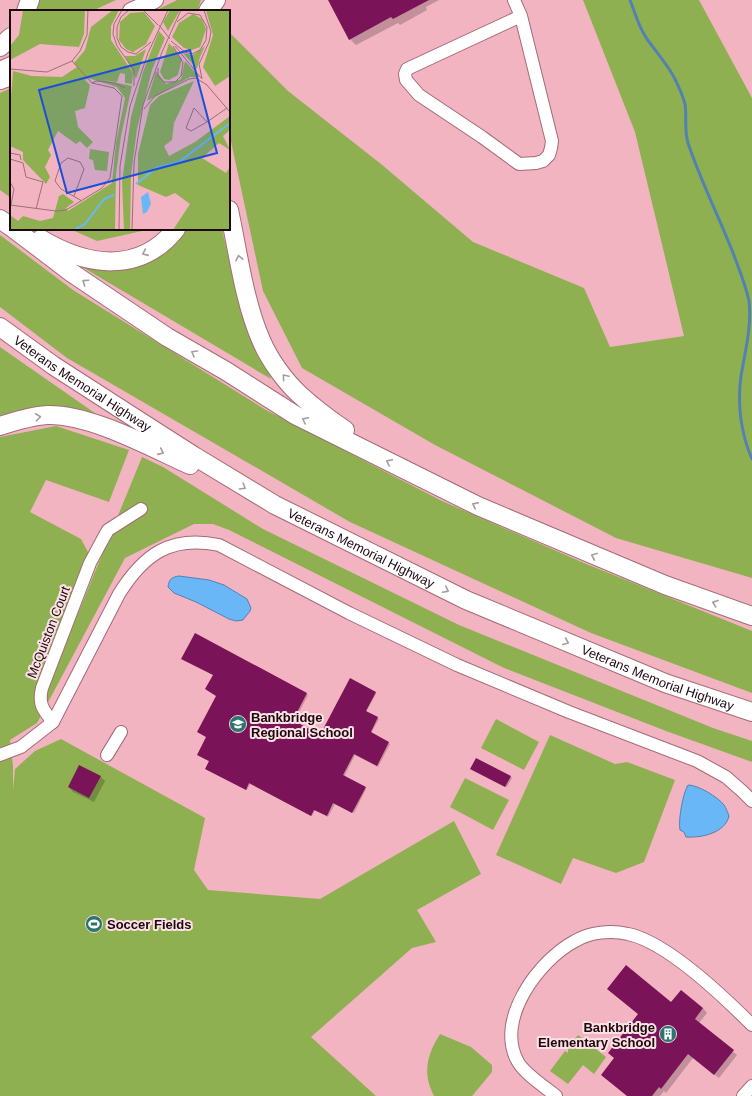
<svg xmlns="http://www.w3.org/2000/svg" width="752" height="1096" viewBox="0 0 752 1096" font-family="Helvetica,sans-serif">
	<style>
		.green { fill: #8fb050 }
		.water { fill: #6ab7f8; stroke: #5382b2 }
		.shadow { fill: #0003 }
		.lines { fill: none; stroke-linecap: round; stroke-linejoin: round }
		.stream { stroke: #5382b2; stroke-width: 3 }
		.building { fill: #7a1358 }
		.minor-casing { stroke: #a46b77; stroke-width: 14 }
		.major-casing { stroke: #a46b77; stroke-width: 18 }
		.highway-casing { stroke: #a46b77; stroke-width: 20 }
		.minor { stroke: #fff; stroke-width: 12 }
		.major { stroke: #fff; stroke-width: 16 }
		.highway { stroke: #fff; stroke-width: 18 }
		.oneway { stroke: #a59c9f }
		.labels { text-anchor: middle; stroke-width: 4; stroke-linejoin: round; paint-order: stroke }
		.street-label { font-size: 13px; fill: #1d080e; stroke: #fbe1e5 }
		.poi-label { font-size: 13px; font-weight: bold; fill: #1d080e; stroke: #fbe1e5; text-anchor: start }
		.inset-river { fill: none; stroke: #6ab7f8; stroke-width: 2 }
		.inset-road { fill: none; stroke: #9d6f79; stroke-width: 1 }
		.view { fill: #1d4ed8; fill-opacity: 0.15; stroke: #1d4ed8; stroke-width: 2 }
		.inset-edge { fill: none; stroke: #1d080e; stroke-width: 2 }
	</style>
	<rect width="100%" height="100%" fill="#f2b4c1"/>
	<!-- green -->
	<g class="green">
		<polygon points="36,0 116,0 92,11 31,11"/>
		<polygon points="177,0 201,0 197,11 155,11"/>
		<polygon points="583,0 699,0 752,98 752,578 616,538 435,445 302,368 263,291 229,132 229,32 288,91 381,164 473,242 584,288 610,347 684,336 635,132"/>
		<polygon points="11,88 11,198 0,190 0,93"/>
		<polygon points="70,229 151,229 97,241"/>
		<polygon points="185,229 222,229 237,295 271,379 84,268 151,260"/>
		<polygon points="0,235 73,290 266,410 442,501 584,563 752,631 752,693 591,633 350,522 67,358 0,307"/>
		<polygon points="0,347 102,418 40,406 0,422"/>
		<polygon points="56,426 129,450 109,502 46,480 30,512 81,539 89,554 63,650 142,457 163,467 263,529 459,625 713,728 752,741 752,762 666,731 504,668 229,530 213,524 194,524 125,558 37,723 10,740 13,766 13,790 15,769 35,751 61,739 205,818 194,870 208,890 320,899 454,821 481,874 417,910 436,942 412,948 311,1037 376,1096 0,1096 0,437"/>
		<polygon points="496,719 539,742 524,770 481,748"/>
		<polygon points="550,735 615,764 627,762 675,780 644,862 616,873 573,858 561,884 496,855"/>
		<polygon points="465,778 509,800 493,830 450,807"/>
		<path d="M440,1034L471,1047L492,1065V1072L472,1096H434C422,1073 427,1055 440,1034Z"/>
		<polygon points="578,1035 606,1057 594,1074 583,1065 568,1084 550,1071 565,1051 568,1053 568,1048"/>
	</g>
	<!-- water -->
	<g class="water">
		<path d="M179,576L209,580L224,585L247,599L251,608L250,611L243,620L236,621L229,619L196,602L174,593L168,587C169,579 172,577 179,576Z"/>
		<path d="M688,785C698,785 718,797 724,805C726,808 728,813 729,816C725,833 702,838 686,837L684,832L680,830C678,820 683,793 688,785Z"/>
	</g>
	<!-- shadow -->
	<g class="shadow">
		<polygon points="329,0 439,0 426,7 427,10 400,25 398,23 356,45 350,39"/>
		<polygon points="195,634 307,694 308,695 294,722 321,736 375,692 376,694 366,712 379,719 371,733 390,744 378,767 355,755 344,777 366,789 354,813 335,804 328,817 315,810 312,816 250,784 247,790 208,770 210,762 199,756 207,737 217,696 214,675 184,660"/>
		<polygon points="473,770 510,776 512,778 507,787"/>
		<polygon points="100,776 105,781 94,802 73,792 69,787"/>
		<polygon points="608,989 703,1008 707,1013 699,1023 737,1055 719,1078 693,1058 666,1093 664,1091 660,1096 628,1096 639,1015"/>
	</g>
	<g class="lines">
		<!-- stream -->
		<path class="stream" d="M630,0C635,13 639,28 647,39C657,53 669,66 676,81C679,88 683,96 685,104C687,117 684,130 688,143C701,182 720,219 735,258C740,272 746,286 749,301C752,326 745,352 741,376C737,404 741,434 752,459"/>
	</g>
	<!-- building -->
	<g class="building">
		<polygon points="328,0 429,0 393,19 391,17 349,40"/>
		<polygon points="195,633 307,693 293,720 320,735 350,678 376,692 366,711 378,717 371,732 389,742 377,766 354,754 343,775 366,787 352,813 333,803 327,816 314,810 311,816 249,783 246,790 205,769 209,761 197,755 206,737 197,732 216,696 205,689 213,675 181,659"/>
		<polygon points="476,758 511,776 505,787 470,769"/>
		<polygon points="79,765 101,776 89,798 68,787"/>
		<polygon points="626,965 671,1002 681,990 703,1008 695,1019 734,1050 714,1075 688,1054 661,1089 659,1087 652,1096 627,1096 601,1075 614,1058 608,1053 638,1014 607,989"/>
	</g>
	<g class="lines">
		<!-- minor casing -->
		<g class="minor-casing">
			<g id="minor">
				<polyline points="514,0 521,16 552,141 551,148 549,155 543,161 536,163 519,164 482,137 419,95 406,80 405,74 407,69 521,16"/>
				<path d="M53,722C43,710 38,704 42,688L90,563L104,537L108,530L141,509"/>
				<path d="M0,755L21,747L53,722L119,594C144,554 171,535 219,545L349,613L457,665L569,712L697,761L726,777L742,791L752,801"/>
				<polyline points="107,755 121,732"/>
				<path d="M556,1096C545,1087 524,1073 518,1062C494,1020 539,960 575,941C590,932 611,930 628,934C667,942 724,997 752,1025"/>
				<polyline points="743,1096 752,1086"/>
			</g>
		</g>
		<!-- major casing -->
		<g class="major-casing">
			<g id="major">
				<polyline points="131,11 155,0"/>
				<polyline points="0,70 11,65"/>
			</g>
		</g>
		<!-- highway casing -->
		<g class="highway-casing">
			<g id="highway">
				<polyline points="26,11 30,0"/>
				<polyline points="208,11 216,0"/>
				<polyline points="0,47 11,37"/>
				<polyline points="0,80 11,76"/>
				<path d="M229,210C238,252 244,301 261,340C269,359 284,380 299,394C314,408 329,419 345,430"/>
				<polyline points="0,219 11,227"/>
				<polyline points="14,229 72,273 167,337 226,371 295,415 478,506 665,585 752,616"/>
				<path d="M41,239C86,266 139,275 176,229"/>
				<path id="s1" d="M0,327L54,366L144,424L194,456L275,505L466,600L665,683L752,712"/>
				<path d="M0,426C15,421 31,416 47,415C91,414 150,447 190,465"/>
			</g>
		</g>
		<!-- minor -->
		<use href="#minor" class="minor"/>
		<!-- major -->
		<use href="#major" class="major"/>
		<!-- highway -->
		<use href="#highway" class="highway"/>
	</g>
	<!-- one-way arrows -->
	<defs><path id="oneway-chevron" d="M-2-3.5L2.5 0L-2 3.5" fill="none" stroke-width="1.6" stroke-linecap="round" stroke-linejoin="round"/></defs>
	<g class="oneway">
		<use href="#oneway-chevron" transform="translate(145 253) rotate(156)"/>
		<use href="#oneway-chevron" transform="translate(239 258) rotate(-102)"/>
		<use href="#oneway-chevron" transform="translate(85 282) rotate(-146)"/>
		<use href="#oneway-chevron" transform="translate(194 353) rotate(-150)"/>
		<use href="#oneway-chevron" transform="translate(285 377) rotate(-130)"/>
		<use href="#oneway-chevron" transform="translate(38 417) rotate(-7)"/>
		<use href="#oneway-chevron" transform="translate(305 420) rotate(-153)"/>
		<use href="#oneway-chevron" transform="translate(161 452) rotate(24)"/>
		<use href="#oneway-chevron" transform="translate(389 462) rotate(-153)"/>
		<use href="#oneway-chevron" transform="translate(243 487) rotate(31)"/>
		<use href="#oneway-chevron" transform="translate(475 505) rotate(-154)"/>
		<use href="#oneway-chevron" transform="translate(594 556) rotate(-157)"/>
		<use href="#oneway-chevron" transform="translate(446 590) rotate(26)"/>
		<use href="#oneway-chevron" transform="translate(715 603) rotate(-160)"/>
		<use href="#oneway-chevron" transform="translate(566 642) rotate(23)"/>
	</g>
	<!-- icons -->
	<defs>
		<g id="school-disc" transform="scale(0.9)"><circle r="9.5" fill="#2c746c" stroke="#fbe1e5"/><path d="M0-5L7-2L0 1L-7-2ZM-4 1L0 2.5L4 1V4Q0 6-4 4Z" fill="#fff"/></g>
		<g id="stadium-disc" transform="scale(0.9)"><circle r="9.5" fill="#2c746c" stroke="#fbe1e5"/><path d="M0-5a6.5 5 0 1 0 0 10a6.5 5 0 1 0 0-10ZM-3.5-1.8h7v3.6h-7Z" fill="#fff"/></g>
		<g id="building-disc" transform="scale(0.9)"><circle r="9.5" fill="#2c746c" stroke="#fbe1e5"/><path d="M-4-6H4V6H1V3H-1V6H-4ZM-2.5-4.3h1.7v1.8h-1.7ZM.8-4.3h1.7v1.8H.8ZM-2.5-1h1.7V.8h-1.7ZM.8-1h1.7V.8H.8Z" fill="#fff"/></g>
	</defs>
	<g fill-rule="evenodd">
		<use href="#school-disc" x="238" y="724"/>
		<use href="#stadium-disc" x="94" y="924"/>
		<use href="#building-disc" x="668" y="1034"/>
	</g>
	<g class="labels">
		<!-- street labels -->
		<g class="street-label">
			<text dy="5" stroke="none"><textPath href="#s1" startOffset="100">Veterans Memorial Highway</textPath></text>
			<text dy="5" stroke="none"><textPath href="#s1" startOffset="424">Veterans Memorial Highway</textPath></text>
			<text transform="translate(48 632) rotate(-69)" y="5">McQuiston Court</text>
			<text dy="5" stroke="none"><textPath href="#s1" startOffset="748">Veterans Memorial Highway</textPath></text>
		</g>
		<!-- poi labels -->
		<g class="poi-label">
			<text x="251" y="722">Bankbridge<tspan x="251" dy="15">Regional School</tspan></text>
			<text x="107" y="929">Soccer Fields</text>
			<text x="655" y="1032" text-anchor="end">Bankbridge<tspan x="655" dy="15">Elementary School</tspan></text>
		</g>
	</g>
	<!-- overview -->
	<g transform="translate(10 10)">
		<rect width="220" height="220" fill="#f2b4c1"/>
		<path d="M13,0H75L74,24L69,37L30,34L0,50V36L9,25ZM103,0H109L101,16V30L123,63L122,74L115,73V64L110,63L107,72L93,70L122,76L111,126L106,164L105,220H0V205L8,211L13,206L30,211L43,208L49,186L53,184L64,192L56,198L58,201L102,173L106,133L115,88L107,77L78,68L75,70L80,75L75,98L65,101L68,117L83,132L77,138L70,131L66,134L48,121L38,140L41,145L35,157L40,167L36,174L13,150V142L0,136V101L3,61L22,66L52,67L67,57L64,53L75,40L81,17ZM160,0H170L158,21L153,12ZM196,0H220V66L205,76L193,57L203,25ZM134,2L145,16L136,34L123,42L116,39L109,30L110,12L120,3ZM183,4L192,9L196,19L190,37L182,40L174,38L162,27L169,13ZM149,21L155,28L142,60L127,119L121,165L120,220H114L112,172L121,107L133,62ZM159,33L172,49L168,65L159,70L154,69L150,62ZM195,36L190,47L187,59L173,43L183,45ZM136,39L126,69L115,46H125ZM175,51L189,67H180L137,91L146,61L156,74L171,69ZM184,71L164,113L162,130L154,136L159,146L185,132L220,106V120L213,126L220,140L209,133L192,148L216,163L220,157V220H163L180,194L165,183L156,187L128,175V144L140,95L149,86ZM80,139L99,142L97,161L85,160L83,150L79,149Z" fill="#8fb050"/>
		<path d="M138,182L141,194L137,202L133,204L131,187Z" fill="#6ab7f8"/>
		<path class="inset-river" d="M126,174L146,158L169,152L220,113M64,220L75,214L94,189L104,185"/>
		<path class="inset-road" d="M112,0L104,14L103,24L107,36L124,60V76M119,0L111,7L107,17V28L111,37L118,42L126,44L141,32M133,0L148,15M149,15L160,29M161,31L175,42L182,44L190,40L196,30L197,17L190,5L178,3L167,12M165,36L191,68M148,58V66L154,72H165L171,66L173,53L163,36M0,59L37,62L62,51L70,41L77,25L78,0M192,69L189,54L199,32L201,22L194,0M82,73L86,71L105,73L115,78M196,74L220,102M134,99L145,86L179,69L186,68L197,75M197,112L181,121L176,118L184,98L197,112L217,98M0,143L10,145L11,150M0,149L13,153L16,167L33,172L26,199M0,172L4,179L1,195M64,186L74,159L70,152L58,148L51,153L45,171L51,179L72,191M0,195L46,201L56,200L92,178L100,168L112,86L104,78L82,73L62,51M109,220L110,156L120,96L138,43L158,0M122,220L124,153L133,95L152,42L171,0"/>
		<path class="view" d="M180,40L207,143L57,183L29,80Z"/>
		<rect width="220" height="220" class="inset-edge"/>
	</g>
</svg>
